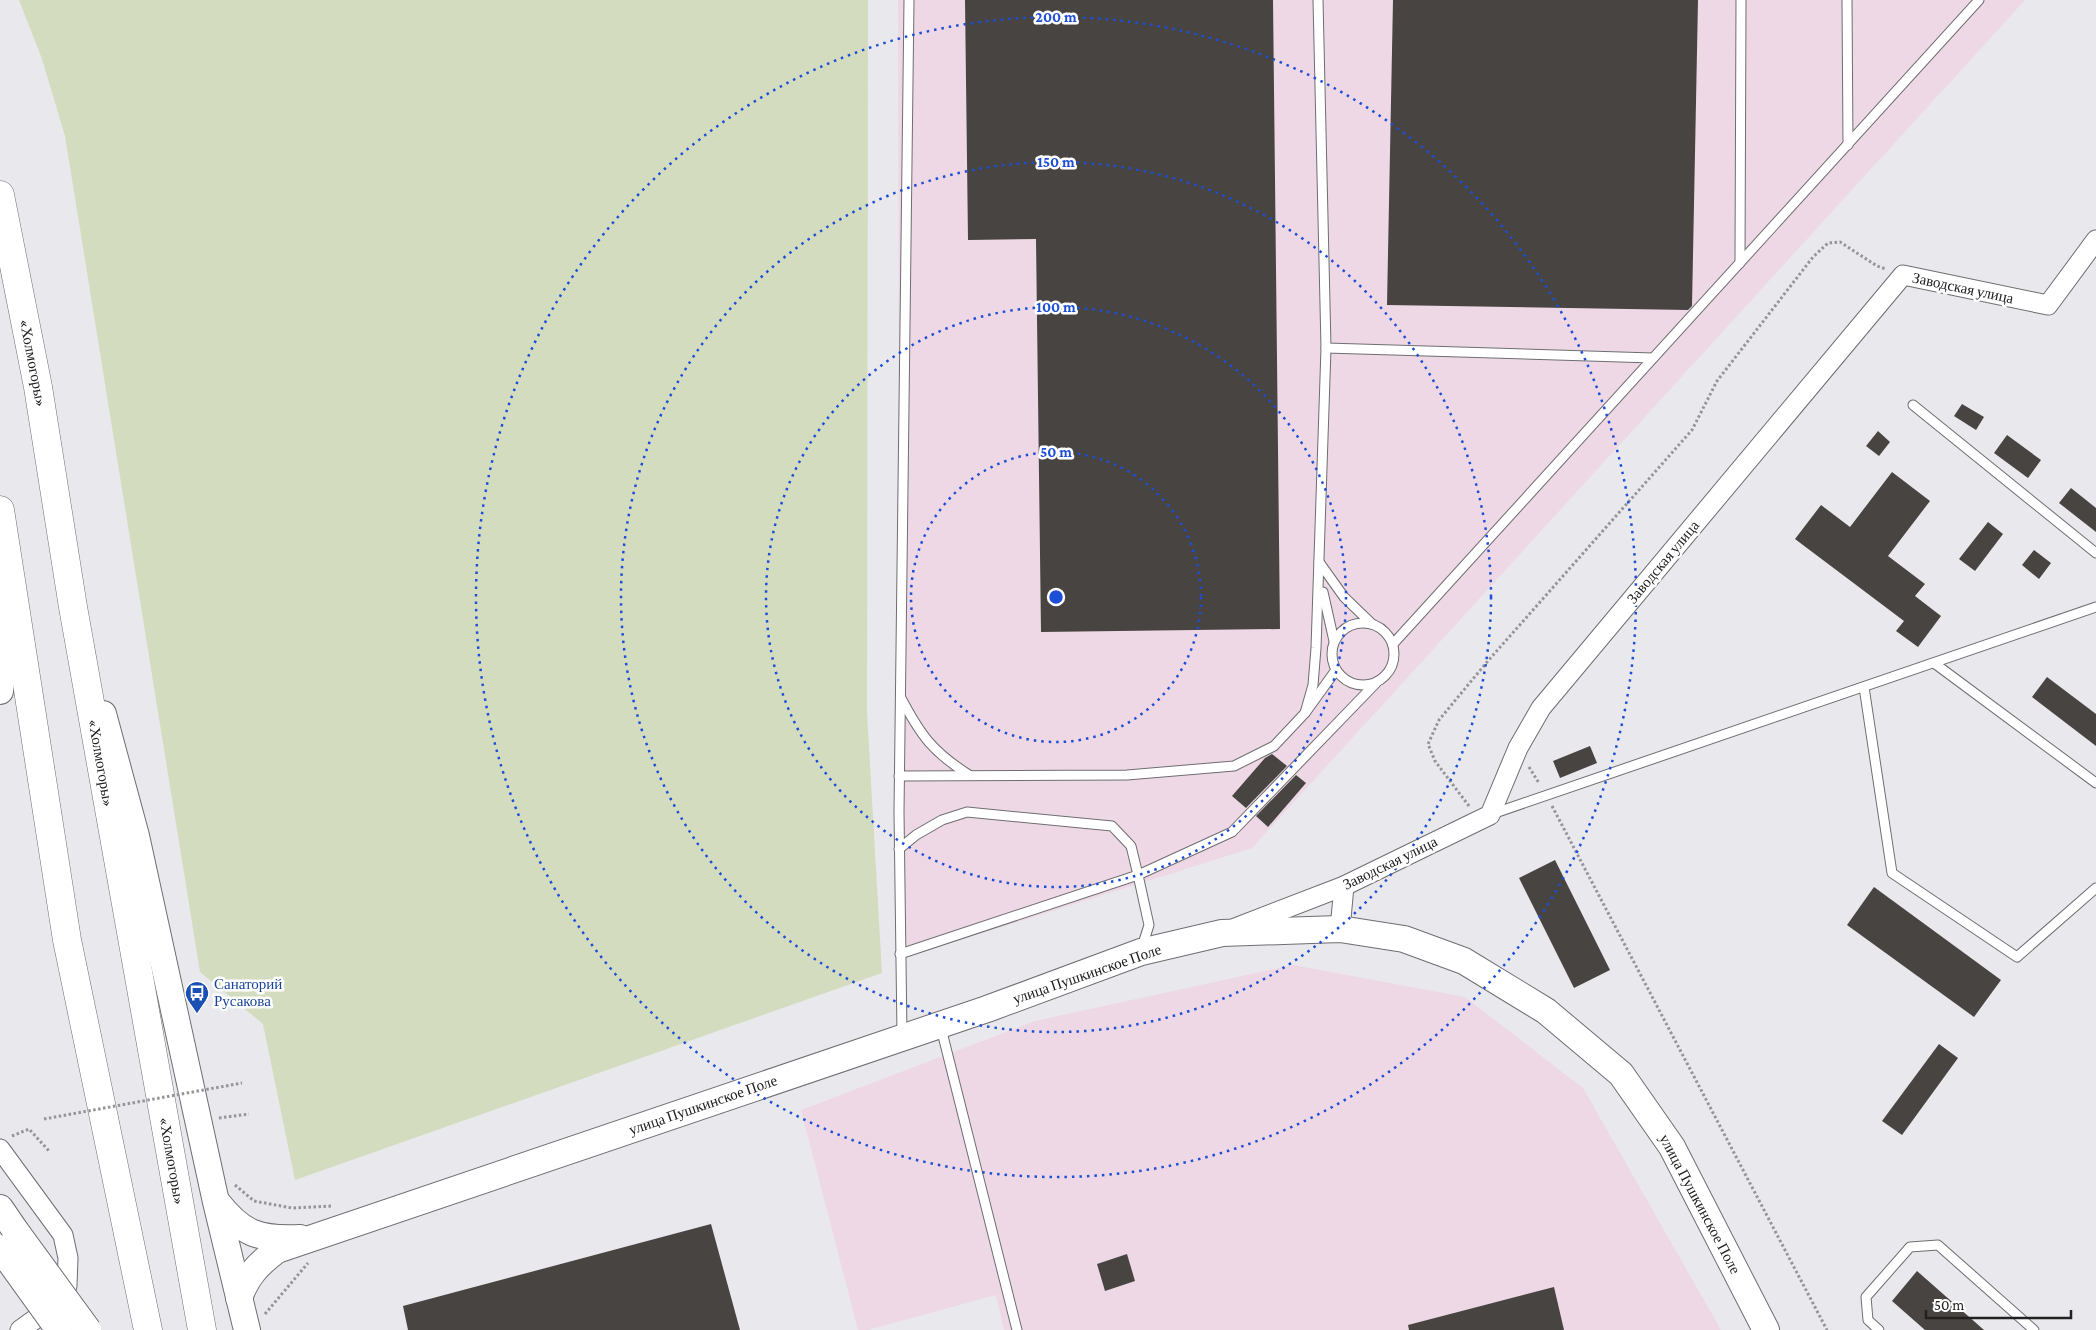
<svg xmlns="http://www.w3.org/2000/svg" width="2096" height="1330" viewBox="0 0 2096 1330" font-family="'Crimson Pro',serif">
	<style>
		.industrial { fill: #eed8e5 }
		.green { fill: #d4dcbf }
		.building { fill: #484441 }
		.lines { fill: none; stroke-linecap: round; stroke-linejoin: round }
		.service-casing { stroke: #6e6e72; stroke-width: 11 }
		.minor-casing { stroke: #6e6e72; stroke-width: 21 }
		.secondary-casing { stroke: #6e6e72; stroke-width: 28 }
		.trunk-casing { stroke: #6e6e72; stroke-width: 29 }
		.path { stroke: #959497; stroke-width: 3; stroke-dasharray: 2.5 2.5; stroke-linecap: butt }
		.service { stroke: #fff; stroke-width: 9 }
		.minor { stroke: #fff; stroke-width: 19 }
		.secondary { stroke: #fff; stroke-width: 26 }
		.trunk { stroke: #fff; stroke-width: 28 }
		.secondary-bridge-casing { stroke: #6e6e72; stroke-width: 28; stroke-linecap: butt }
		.path-bridge { stroke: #959497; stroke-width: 3; stroke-dasharray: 2.5 2.5; stroke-linecap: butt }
		.secondary-bridge { stroke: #fff; stroke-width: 26 }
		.ring { fill: none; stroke: #1d4ed8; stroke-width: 2.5; stroke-dasharray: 2.5 5 }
		.labels { text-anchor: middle; stroke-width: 5; stroke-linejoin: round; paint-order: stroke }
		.street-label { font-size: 15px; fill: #212122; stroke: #fff }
		.transit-label { font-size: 15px; fill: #164399; stroke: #fff; text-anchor: start }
		.centre { fill: #1d4ed8; stroke: #fff; stroke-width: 2.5 }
		.ring-label { font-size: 15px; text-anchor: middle; font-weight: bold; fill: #1d4ed8; stroke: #fff; stroke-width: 5; stroke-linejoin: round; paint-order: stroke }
	</style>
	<rect width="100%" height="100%" fill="#e9e8ed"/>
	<!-- industrial -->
	<g class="industrial">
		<polygon points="898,0 2025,0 1252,848 900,959"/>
		<polygon points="1293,965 1465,997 1583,1088 1721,1330 1004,1330 996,1295 868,1330 858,1330 801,1110 1035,1021"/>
	</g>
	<!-- green -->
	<polygon class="green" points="19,0 868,0 867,713 882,973 295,1180 263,1024 200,972 65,136 42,59"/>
	<!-- building -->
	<g class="building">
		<polygon points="965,0 1273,0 1280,629 1041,632 1036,239 968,240"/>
		<polygon points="1393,0 1698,0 1692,306 1688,310 1387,305"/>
		<polygon points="1962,404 1984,417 1976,430 1954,416"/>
		<polygon points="1878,431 1890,442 1879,456 1866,446"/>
		<polygon points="2007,435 2041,460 2028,478 1994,453"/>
		<polygon points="1892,472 1930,501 1888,556 1925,584 1915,596 1941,616 1918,647 1896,631 1904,621 1795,539 1821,505 1850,527"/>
		<polygon points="2071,488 2096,508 2096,532 2059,503"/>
		<polygon points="1988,522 2003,534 1975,571 1959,559"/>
		<polygon points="2034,550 2051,563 2039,579 2022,565"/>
		<polygon points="2047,677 2096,714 2096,746 2032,697"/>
		<polygon points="1590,746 1597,763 1560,778 1553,761"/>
		<polygon points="1272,754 1287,766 1246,808 1232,796 1265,758"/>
		<polygon points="1296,775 1306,783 1268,827 1256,816"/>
		<polygon points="1555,860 1610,970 1574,988 1519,878"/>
		<polygon points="1874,887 2001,980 1974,1017 1847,925"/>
		<polygon points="1939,1044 1958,1058 1902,1135 1882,1121"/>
		<polygon points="711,1224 740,1330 408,1330 403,1306"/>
		<polygon points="1127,1254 1135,1281 1105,1291 1097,1264"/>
		<polygon points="1917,1271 1984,1330 1925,1330 1892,1301"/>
		<polygon points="1554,1287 1564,1330 1409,1330 1408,1325"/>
	</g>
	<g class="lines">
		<!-- service casing -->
		<g class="service-casing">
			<g id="service">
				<polyline points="1847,0 1848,145"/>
				<polyline points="1740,263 1741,0"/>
				<polyline points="1326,348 1653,358"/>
				<polyline points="1913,405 2096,553"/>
				<polyline points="1319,562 1344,597 1372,624"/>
				<polyline points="1323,592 1334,641"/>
				<circle cx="1363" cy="654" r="31"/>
				<polyline points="1393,644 1979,0"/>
				<polyline points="1934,663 2096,783"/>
				<polyline points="1864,687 1892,873 2017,957 2096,888"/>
				<path d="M901,698C921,736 933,752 969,775"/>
				<polyline points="1305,713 1313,685 1316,648 1326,348 1318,0"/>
				<polyline points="899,776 1127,775 1234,766 1274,746 1305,713 1336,670"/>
				<polyline points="1492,814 2096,607"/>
				<polyline points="899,849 916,835 942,820 967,812 1112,826 1131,846 1138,875 1149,925 1142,947"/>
				<polyline points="900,954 1138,875 1232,832 1376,683"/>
				<polyline points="941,1028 1017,1330"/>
				<polyline points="902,1035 899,812 909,0"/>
				<polyline points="1879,1330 1868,1320 1866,1297 1910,1247 1938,1245 2034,1330"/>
			</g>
		</g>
		<!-- minor casing -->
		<g class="minor-casing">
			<g id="minor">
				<polyline points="1235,928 1344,886 1490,815 1518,748 1541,708 1903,275 2048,305 2096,240"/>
				<polyline points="1340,929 1344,886"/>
				<polyline points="0,1149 63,1235 68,1258 67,1286 59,1302 20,1330"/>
			</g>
		</g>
		<!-- secondary casing -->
		<g class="secondary-casing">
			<g id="secondary">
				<polyline points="0,691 8,596"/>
				<polyline points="103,714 136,836 216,1202 247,1330"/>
				<path d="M217,1202C242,1234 259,1240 300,1238"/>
				<polyline points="0,1208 15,1230"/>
				<path d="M239,1298C247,1276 258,1264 277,1250L987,1009L1141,952L1222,933L1340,929L1404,939L1464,961L1546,1011L1621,1074L1672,1147L1766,1330"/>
			</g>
		</g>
		<!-- trunk casing -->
		<g class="trunk-casing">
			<g id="trunk">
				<polyline points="0,195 38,387 73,607 202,1330"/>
				<polyline points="0,510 67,940 148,1330"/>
			</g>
		</g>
		<!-- path -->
		<g class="path">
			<polyline points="1529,767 1539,783"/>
			<polyline points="1469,806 1435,761 1428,744 1439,720 1487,662 1692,430 1717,381 1813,257 1828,243 1840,242 1877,266 1886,269"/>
			<polyline points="1552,806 1827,1330"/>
			<polyline points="219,1118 249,1114"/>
			<polyline points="12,1136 29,1129 50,1152"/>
			<polyline points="235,1185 254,1201 292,1208 333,1206"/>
			<polyline points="265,1314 308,1263"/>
		</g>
		<!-- service -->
		<use href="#service" class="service"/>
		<!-- minor -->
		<use href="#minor" class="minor"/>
		<!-- secondary -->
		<use href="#secondary" class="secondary"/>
		<!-- trunk -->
		<use href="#trunk" class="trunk"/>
		<!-- secondary-bridge casing -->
		<g class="secondary-bridge-casing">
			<g id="secondary-bridge">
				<polyline points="15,1230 88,1330"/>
				<polyline points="0,1248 59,1330"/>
			</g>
		</g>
		<!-- path-bridge -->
		<polyline class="path-bridge" points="44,1119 242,1083"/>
		<!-- secondary-bridge -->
		<use href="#secondary-bridge" class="secondary-bridge"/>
	</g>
	<!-- distance rings -->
	<g class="ring">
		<circle cx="1056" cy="597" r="145"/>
		<circle cx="1056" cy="597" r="290"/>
		<circle cx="1056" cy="597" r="435"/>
		<circle cx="1056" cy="597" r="580"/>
	</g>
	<!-- icons -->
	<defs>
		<g id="bus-pin" transform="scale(1.25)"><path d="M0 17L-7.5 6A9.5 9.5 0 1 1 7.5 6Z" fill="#1a4fb4" stroke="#fff"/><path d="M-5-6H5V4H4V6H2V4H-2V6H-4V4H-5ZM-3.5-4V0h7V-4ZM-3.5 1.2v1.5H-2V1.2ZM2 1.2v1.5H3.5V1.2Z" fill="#fff"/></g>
	</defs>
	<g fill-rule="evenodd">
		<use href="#bus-pin" x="197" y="993"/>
	</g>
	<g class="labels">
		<!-- street labels -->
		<g class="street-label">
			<text transform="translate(1963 288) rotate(12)" y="5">Заводская улица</text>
			<text transform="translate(33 363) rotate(79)" y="5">«Холмогоры»</text>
			<text transform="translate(1663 562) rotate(-50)" y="5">Заводская улица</text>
			<text transform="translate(101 763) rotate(80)" y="5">«Холмогоры»</text>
			<text transform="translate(1390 863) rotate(-26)" y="5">Заводская улица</text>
			<text transform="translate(1087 974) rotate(-19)" y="5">улица Пушкинское Поле</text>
			<text transform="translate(703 1105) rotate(-19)" y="5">улица Пушкинское Поле</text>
			<text transform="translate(172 1161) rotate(80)" y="5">«Холмогоры»</text>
			<text transform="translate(1700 1204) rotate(62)" y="5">улица Пушкинское Поле</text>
		</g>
		<!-- transit labels -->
		<g class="transit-label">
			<text x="214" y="989">Санаторий<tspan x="214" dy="17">Русакова</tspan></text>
		</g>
	</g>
	<circle cx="1056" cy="597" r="8" class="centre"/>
	<g class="ring-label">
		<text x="1056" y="22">200 m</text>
		<text x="1056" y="167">150 m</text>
		<text x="1056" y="312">100 m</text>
		<text x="1056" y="457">50 m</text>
	</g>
	<!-- scale -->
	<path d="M1926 1310v8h145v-8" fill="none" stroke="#212122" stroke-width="2.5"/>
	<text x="1934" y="1310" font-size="15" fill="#212122" stroke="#ffffff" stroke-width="4" paint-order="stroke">50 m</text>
</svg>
